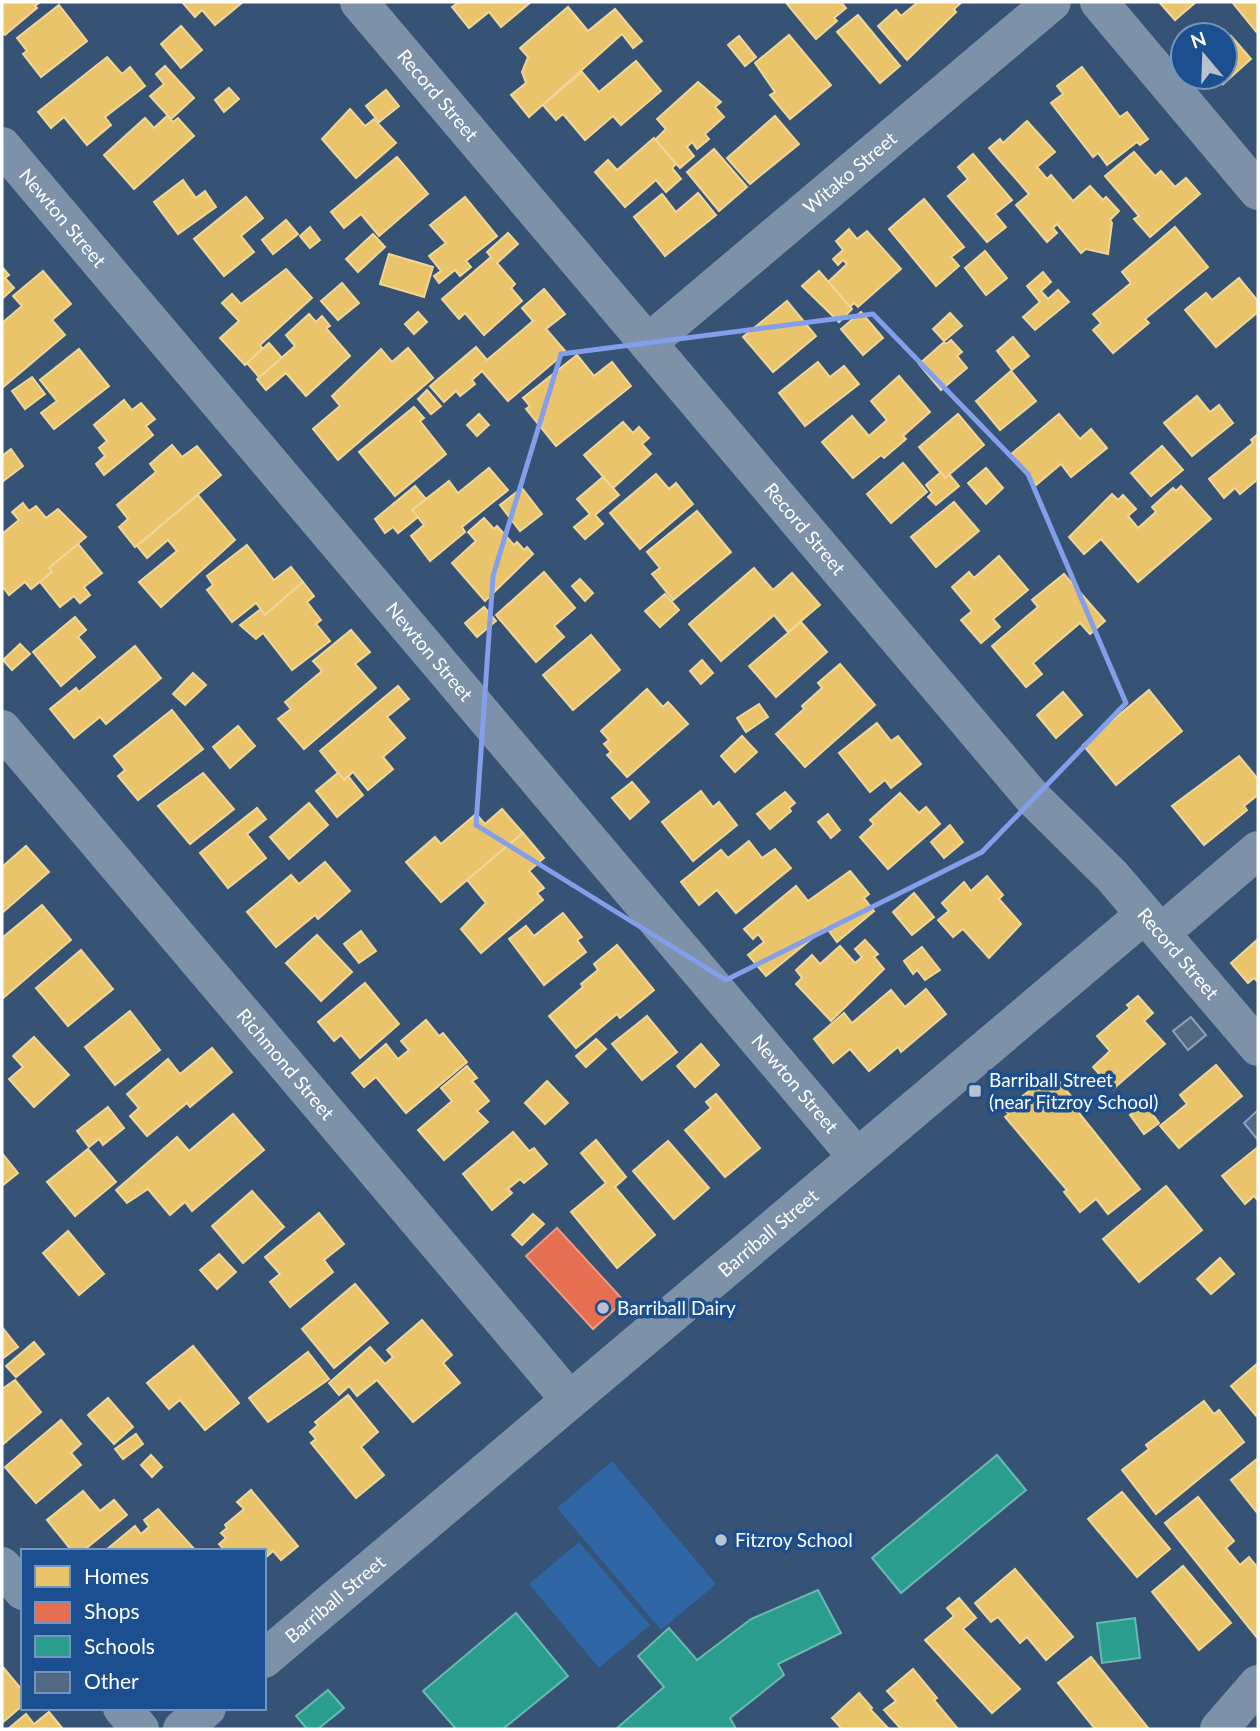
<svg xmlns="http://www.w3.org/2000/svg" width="1260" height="1731" viewBox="0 0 1260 1731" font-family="Lato,sans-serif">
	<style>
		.green { fill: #2f66a5 }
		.homes { fill: #e9c46a; stroke: #f0d697; stroke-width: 2 }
		.shops { fill: #e76f51; stroke: #ee9a85; stroke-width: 2 }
		.schools { fill: #2a9d8f; stroke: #6abab1; stroke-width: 2 }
		.building { fill: #526984; stroke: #92a2b6; stroke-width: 2 }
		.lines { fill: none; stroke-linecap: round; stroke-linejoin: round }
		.minor { stroke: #7d92a8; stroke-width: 38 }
		.marked { fill: none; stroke: #839eea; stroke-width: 5; stroke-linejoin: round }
		.poi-dot { fill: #b9c2ce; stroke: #1b4f8f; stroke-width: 2.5 }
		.labels { text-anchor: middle; stroke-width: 7; stroke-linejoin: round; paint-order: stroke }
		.street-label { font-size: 19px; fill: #fff; stroke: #1b4f8f }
		.poi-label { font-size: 19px; fill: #fff; stroke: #1b4f8f; text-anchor: start }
	</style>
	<rect width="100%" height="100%" fill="#365274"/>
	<!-- green -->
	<g class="green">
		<polygon points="612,1461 716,1584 661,1630 557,1508"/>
		<polygon points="579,1542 650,1625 599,1668 529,1584"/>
	</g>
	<!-- homes -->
	<g class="homes">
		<polygon points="2,2 40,2 35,6 37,8 5,35 2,32"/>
		<polygon points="182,2 243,2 215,25 202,10 195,17"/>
		<polygon points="459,2 531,2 501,27 489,12 469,28 452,7"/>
		<polygon points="790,2 841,2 846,8 834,18 837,21 816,39 787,4"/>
		<polygon points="918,2 962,2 954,9 956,12 907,60 878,26 896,10 901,16"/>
		<polygon points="1159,2 1196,2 1175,20"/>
		<polygon points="1232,2 1258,2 1258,34"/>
		<polygon points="59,5 87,41 41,77 23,54 27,51 17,38"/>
		<polygon points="568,7 588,31 615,9 642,41 633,48 622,34 529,117 511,95 526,83 522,72 528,57 520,48"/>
		<polygon points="858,15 900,66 880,83 837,32"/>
		<polygon points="181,26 202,50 181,68 161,44"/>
		<polygon points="789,35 831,85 790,119 770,95 775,92 755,63"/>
		<polygon points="739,36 756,57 745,66 728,45"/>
		<polygon points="1231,36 1251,59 1223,84 1217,77 1225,77 1225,41"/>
		<polygon points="107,57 122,74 130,67 145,86 105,117 111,125 87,145 64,117 51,128 38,112"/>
		<polygon points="636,61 661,91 621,125 613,116 585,140 563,114 556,120 543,105 582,72 599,92"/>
		<polygon points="165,66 194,98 171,119 150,96 164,84 156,74"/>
		<polygon points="1082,67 1120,117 1127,112 1148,139 1140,145 1137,142 1107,165 1098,153 1093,157 1051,103 1063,94 1057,86"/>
		<polygon points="698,82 721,102 715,107 724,117 705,134 709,139 697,149 692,142 687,147 694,156 680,168 655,140 666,129 657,119"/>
		<polygon points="229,88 239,99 224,112 215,100"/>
		<polygon points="386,90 399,106 379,122 366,106"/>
		<polygon points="350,109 365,126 374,119 396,143 356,178 322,139"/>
		<polygon points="167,116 173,122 178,118 194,136 134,189 104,155 145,118 154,128"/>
		<polygon points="775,116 799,144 750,184 727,158"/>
		<polygon points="1027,121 1055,152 1037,167 1047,179 1051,175 1073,201 1090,186 1103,200 1106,197 1119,211 1110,220 1112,223 1108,254 1086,249 1081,253 1057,224 1053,228 1057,233 1047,242 1016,205 1029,194 989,148 1000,139 1003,143"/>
		<polygon points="654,138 676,164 672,168 681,179 666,192 656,180 625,207 595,172 608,160 617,170"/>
		<polygon points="714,149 747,187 719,211 687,172"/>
		<polygon points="1134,152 1155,176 1161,171 1175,187 1186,178 1200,194 1150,237 1134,219 1139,216 1105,176"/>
		<polygon points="973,154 1012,200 995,214 1006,227 987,242 948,196 968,179 958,167"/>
		<polygon points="397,157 428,194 379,236 361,214 344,228 331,212"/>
		<polygon points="183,180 196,198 205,191 216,207 178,234 154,202"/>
		<polygon points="698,193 716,215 665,256 634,217 662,194 676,212"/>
		<polygon points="246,197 263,218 241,236 254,252 224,276 194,239"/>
		<polygon points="465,197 497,236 466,261 471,267 460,276 455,270 439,283 434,276 441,271 429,256 446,243 430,225"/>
		<polygon points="924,199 964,247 951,257 959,266 936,286 889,229"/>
		<polygon points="286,220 298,234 273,254 262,240"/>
		<polygon points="310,227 320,240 310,248 300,236"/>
		<polygon points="1175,227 1208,267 1145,319 1149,323 1113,353 1093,330 1101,323 1093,314 1131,283 1122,272"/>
		<polygon points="849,229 857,239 867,231 901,269 858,307 854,303 850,307 828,282 847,264 843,260 838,265 833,259 843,250 836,241"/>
		<polygon points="508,233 518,244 497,263 515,284 511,288 522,301 484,335 465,313 459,319 442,299 491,257 487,252"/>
		<polygon points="373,234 385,247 358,272 346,259"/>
		<polygon points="985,251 1007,278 986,295 965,268"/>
		<polygon points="389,254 433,267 424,297 380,284"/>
		<polygon points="2,267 9,275 5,278 14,288 2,299"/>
		<polygon points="286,269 312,298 260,345 263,349 245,365 220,338 239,321 222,303 232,294 241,304"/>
		<polygon points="43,271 71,304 52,320 65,335 2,388 2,323 22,306 13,296"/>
		<polygon points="819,271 852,309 839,322 802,286"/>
		<polygon points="1043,272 1051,282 1041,291 1048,299 1058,290 1069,302 1035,330 1023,317 1040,302 1027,286"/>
		<polygon points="1239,278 1258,301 1258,312 1216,347 1185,310 1206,293 1212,300"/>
		<polygon points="342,283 359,303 338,320 321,301"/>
		<polygon points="544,289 565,314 546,329 566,352 508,401 482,371 472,380 475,384 460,396 456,391 444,402 430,386 476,347 487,360 533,321 522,308"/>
		<polygon points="787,301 816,336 773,372 743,337"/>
		<polygon points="418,312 427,322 414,334 405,324"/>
		<polygon points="861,312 883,338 863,355 841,329"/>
		<polygon points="950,313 962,326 944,341 933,329"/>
		<polygon points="309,314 316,322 322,316 330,326 326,328 350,356 306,396 286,373 266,390 257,379 295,346 286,335"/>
		<polygon points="1013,337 1029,356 1012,370 997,351"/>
		<polygon points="951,340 962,352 957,356 967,368 941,390 919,364 944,342 946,344"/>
		<polygon points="269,343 282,358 259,377 247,363"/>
		<polygon points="408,348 433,378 338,460 313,429 340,406 332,396 381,349 392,362"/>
		<polygon points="79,349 109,386 54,429 41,413 57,401 40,380"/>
		<polygon points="577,355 594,376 612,362 631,386 556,446 526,409 530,406 523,398"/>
		<polygon points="818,362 830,377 844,366 859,384 805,426 779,393"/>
		<polygon points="1011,371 1036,401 1000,430 976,401"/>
		<polygon points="899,376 930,412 903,436 906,439 884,458 881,455 853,478 822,442 852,416 869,436 887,420 871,401"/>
		<polygon points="32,377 45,394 25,409 12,391"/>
		<polygon points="427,390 441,406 431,414 418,399"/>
		<polygon points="1197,396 1210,412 1219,405 1233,423 1192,456 1164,423"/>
		<polygon points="124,400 132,410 141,403 155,419 146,426 153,435 104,475 96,464 105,456 99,448 107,441 94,425"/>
		<polygon points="414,407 424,418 420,421 446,454 395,496 359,452"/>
		<polygon points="479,414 489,425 477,436 467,425"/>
		<polygon points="958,414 984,445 945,478 919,447"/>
		<polygon points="1059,414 1080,439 1091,429 1107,448 1071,477 1061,464 1036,485 1010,455"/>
		<polygon points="623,422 633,433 639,427 649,438 642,444 651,454 613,488 584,455"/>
		<polygon points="1258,434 1258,479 1240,494 1235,488 1224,498 1209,479 1253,443 1251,440"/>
		<polygon points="172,445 182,457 197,446 221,475 135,547 119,527 128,519 117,505 156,472 150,464"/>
		<polygon points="1162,446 1183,470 1151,496 1131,473"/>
		<polygon points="11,449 23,466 2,482 2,456"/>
		<polygon points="903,463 927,492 891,523 867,494"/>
		<polygon points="489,468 508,490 462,527 465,532 430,561 411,536 424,525 412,510 449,481 458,493"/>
		<polygon points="986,468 1003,488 986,504 968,483"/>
		<polygon points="941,472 945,478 949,474 959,486 936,505 928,497 932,493 926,485"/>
		<polygon points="656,474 669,489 676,483 693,504 640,549 610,513"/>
		<polygon points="603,477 619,495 595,515 603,524 585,539 574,527 590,514 577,499"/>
		<polygon points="415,486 426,499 412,510 418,517 398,533 393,527 385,533 375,519"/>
		<polygon points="1181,486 1211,519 1138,582 1101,539 1084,554 1069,537 1112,494 1118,500 1123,495 1136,509 1128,516 1138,528 1156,512 1152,507 1173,488 1176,491"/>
		<polygon points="522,488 542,514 520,531 500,505"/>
		<polygon points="198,495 235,540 161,607 139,582 177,551 168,540 147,558 137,546"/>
		<polygon points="954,502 979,531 936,567 911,537"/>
		<polygon points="23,503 29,511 36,506 46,518 58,509 86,537 49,568 52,572 31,589 25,582 9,595 2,586 2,534 19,520 12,512"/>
		<polygon points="697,511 731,552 673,600 652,574 660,568 647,552"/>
		<polygon points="484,518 494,529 497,526 514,545 517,542 524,550 527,547 533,554 485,601 452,563 476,541 468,532"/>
		<polygon points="78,544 102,573 84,587 90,595 80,603 74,596 60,607 40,582 52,572 49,568"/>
		<polygon points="247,545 274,580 291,567 303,582 265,615 256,603 232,622 207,590 213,585 207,576"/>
		<polygon points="999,556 1028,590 993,619 1000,627 981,643 961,620 972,611 952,587 969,572 974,578"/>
		<polygon points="754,568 773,590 792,573 820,605 788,632 774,615 721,661 689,624"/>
		<polygon points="544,572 575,608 554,626 564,637 536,662 496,615"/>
		<polygon points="1064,574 1105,621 1090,634 1080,623 1033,663 1042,674 1026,687 992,646 1038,607 1032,600"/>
		<polygon points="580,579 593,593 585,601 572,586"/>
		<polygon points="303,582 314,596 307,602 321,620 316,624 330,641 292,670 263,633 256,639 240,625 261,609 265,615"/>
		<polygon points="665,594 679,610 660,627 645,611"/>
		<polygon points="484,607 496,621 477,637 465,623"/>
		<polygon points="75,617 86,630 78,637 95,657 61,686 33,652"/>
		<polygon points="801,622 827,652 776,697 749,666"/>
		<polygon points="351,630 370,652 355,664 376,688 304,749 278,719 291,709 285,702 322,671 313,661"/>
		<polygon points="591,635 620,670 573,710 543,675"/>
		<polygon points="20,644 30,654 12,670 3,660"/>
		<polygon points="135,646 161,678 106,724 100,717 74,738 50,709 76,688 79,692"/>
		<polygon points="702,660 713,673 701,684 690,671"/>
		<polygon points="840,664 875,705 805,767 776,734 804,709 802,706 822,688 818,683"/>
		<polygon points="193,673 206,685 185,705 173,694"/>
		<polygon points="398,686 409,699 387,717 405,738 383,757 393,769 368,790 353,772 344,780 320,751"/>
		<polygon points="647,689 663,707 668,702 688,724 627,777 607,755 611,752 604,744 609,740 601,731"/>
		<polygon points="1149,690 1182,731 1116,785 1083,745"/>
		<polygon points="1063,692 1082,715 1056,738 1037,715"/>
		<polygon points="759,704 768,717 746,732 737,718"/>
		<polygon points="172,710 203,749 138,800 118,776 125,770 114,756"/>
		<polygon points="877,723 891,741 898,736 921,764 891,788 885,780 870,792 839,753"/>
		<polygon points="238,726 255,746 230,768 213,747"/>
		<polygon points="742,736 757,752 735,772 721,756"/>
		<polygon points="1239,756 1258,779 1258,795 1244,806 1247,810 1204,845 1172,806"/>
		<polygon points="203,773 234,809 190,844 158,806"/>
		<polygon points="338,773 344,780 348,776 363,795 337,817 316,791"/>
		<polygon points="632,782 649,802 630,819 612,798"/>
		<polygon points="701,791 713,807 719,802 737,825 693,861 662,822"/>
		<polygon points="785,792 795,803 789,808 791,811 770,829 757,814"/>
		<polygon points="900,793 919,813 926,807 940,824 888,869 860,837 874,824 870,820"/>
		<polygon points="309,803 328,825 289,859 270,837"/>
		<polygon points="257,808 266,819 247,834 266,858 228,888 200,853"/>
		<polygon points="502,809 523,833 441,902 406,862 435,837 441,844 476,814 485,824"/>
		<polygon points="828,814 840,830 831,838 818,822"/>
		<polygon points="950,825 963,842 944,858 931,842"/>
		<polygon points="523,833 544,858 529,871 544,888 537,893 543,900 481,953 461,929 486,903 467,880"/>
		<polygon points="749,841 762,858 775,849 791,868 736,913 717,890 699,905 681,882 721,850 728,858"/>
		<polygon points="26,846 49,872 2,913 2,867"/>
		<polygon points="325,862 350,891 318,919 315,915 276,947 247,912 291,875 299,884"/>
		<polygon points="850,871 869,894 864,898 874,911 837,942 826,927 766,976 748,955 764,942 758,934 753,939 744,929 796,886 808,901"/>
		<polygon points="987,876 1003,895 999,899 1021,924 989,958 963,929 953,937 938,920 949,911 942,903 964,882 971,891"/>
		<polygon points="914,893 934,917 912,935 893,912"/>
		<polygon points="42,905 71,940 2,999 2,938"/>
		<polygon points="563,913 582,937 577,940 586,952 544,985 509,939 526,926 534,936"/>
		<polygon points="361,931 376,951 359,963 344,944"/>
		<polygon points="317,935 352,972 321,1001 286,963"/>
		<polygon points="1258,939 1258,982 1254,978 1248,983 1231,963"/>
		<polygon points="865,940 878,954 874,957 884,969 831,1021 796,984 802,978 796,970 812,955 820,964 840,946 855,963 862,957 855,949"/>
		<polygon points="617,945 654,990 620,1018 617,1014 576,1048 549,1016 583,987 581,984 598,970 594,964"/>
		<polygon points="922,947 940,970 925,980 917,970 913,974 904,961"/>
		<polygon points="81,950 113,989 68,1026 36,988"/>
		<polygon points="365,983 399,1024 360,1058 341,1035 334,1041 318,1022"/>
		<polygon points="926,989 946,1014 901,1052 898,1047 869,1071 850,1049 833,1063 814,1039 844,1013 852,1023 891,990 905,1007"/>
		<polygon points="1138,996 1153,1013 1144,1021 1165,1044 1113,1089 1093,1067 1110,1051 1097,1036 1130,1008 1127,1005"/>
		<polygon points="130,1011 160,1050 115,1085 85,1047"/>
		<polygon points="647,1016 677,1052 642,1080 612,1044"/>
		<polygon points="426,1020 439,1036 443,1033 467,1062 406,1113 376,1077 364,1087 352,1073 386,1044 398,1059 409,1050 401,1041"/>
		<polygon points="34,1037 69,1075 34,1107 9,1079 23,1067 13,1056"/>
		<polygon points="596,1039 606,1049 586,1067 576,1056"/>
		<polygon points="701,1044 719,1065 695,1087 677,1066"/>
		<polygon points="212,1048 232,1072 190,1107 187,1103 147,1136 130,1116 139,1108 127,1094 168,1059 180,1074"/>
		<polygon points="1216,1065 1242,1096 1179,1148 1160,1126 1187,1104 1180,1095"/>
		<polygon points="467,1066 477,1078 472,1081 489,1101 477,1111 488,1122 444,1160 418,1130 452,1101 441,1088"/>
		<polygon points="1052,1073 1079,1106 1075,1108 1140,1189 1108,1214 1096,1199 1080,1212 1064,1192 1067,1190 1005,1117 1009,1114 1005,1110"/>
		<polygon points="547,1081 568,1103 545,1124 525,1103"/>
		<polygon points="716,1094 760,1148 725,1177 685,1130 711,1108 706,1102"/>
		<polygon points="1145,1104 1159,1123 1144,1134 1130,1115"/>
		<polygon points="108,1107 124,1128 103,1145 99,1139 89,1147 77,1131"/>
		<polygon points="233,1114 264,1150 192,1211 185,1202 170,1215 148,1189 127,1203 116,1190 177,1137 189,1151"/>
		<polygon points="513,1132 529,1151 534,1148 547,1164 524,1183 520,1179 508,1189 512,1193 492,1210 463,1174"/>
		<polygon points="596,1140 626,1177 615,1187 655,1235 617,1268 571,1212 606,1183 581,1153"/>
		<polygon points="668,1141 709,1188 674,1219 633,1171"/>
		<polygon points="1258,1147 1258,1201 1254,1196 1245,1204 1222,1176"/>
		<polygon points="88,1149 116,1182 75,1216 47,1182"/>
		<polygon points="2,1153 18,1173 2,1186"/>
		<polygon points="1166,1186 1202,1230 1139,1282 1103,1239"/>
		<polygon points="252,1191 284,1227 243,1263 212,1226"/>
		<polygon points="319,1213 344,1244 324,1260 333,1272 290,1307 270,1282 280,1274 265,1257"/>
		<polygon points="533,1214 544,1224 522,1245 512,1235"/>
		<polygon points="68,1231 104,1274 79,1295 43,1253"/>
		<polygon points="219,1254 236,1272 217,1289 200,1270"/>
		<polygon points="1220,1258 1234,1274 1211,1294 1197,1279"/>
		<polygon points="355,1284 388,1323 334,1368 302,1329"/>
		<polygon points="422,1320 452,1355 443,1363 460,1383 413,1422 377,1380 357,1396 349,1386 339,1395 329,1383 370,1347 385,1364 393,1357 387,1350"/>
		<polygon points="2,1327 18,1347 2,1359"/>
		<polygon points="34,1342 44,1354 16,1377 6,1366"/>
		<polygon points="193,1346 239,1403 205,1430 180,1400 169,1409 147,1383"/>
		<polygon points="308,1352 329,1379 268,1422 249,1398"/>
		<polygon points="1258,1363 1258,1418 1231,1386"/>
		<polygon points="15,1380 41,1412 2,1445 2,1389"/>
		<polygon points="348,1395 378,1432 361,1447 384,1475 356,1498 311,1443 316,1439 310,1432 318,1425 315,1422"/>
		<polygon points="108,1398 133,1427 114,1444 88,1415"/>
		<polygon points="1204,1401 1214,1414 1219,1410 1244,1442 1156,1514 1122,1470 1149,1449 1146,1445"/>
		<polygon points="61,1420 81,1444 71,1453 81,1465 36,1503 5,1467"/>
		<polygon points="136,1434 143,1444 123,1459 115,1449"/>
		<polygon points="151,1455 162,1467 152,1477 141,1465"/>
		<polygon points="1258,1458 1258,1514 1231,1480"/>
		<polygon points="251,1490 298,1546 281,1560 273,1551 264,1559 264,1551 225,1551 219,1544 226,1538 221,1533 227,1528 225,1525 244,1509 237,1502"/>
		<polygon points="83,1491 100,1511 114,1500 127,1515 83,1551 72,1551 47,1520"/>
		<polygon points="1122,1492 1170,1549 1137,1577 1088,1519"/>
		<polygon points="1198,1497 1234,1541 1226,1548 1240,1565 1249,1557 1258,1568 1258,1639 1165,1523"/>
		<polygon points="158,1509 196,1551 106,1550 135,1526 141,1534 149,1527 144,1520"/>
		<polygon points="1183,1566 1231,1623 1199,1650 1152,1592"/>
		<polygon points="1015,1569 1073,1637 1046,1660 1027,1637 1020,1643 998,1617 991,1622 975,1603"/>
		<polygon points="959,1598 976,1618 963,1629 1020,1689 992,1713 925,1640 954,1616 947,1608"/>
		<polygon points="1091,1657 1149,1729 1095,1729 1058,1683"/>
		<polygon points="2,1666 23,1691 23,1705 2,1723"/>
		<polygon points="913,1669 937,1698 934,1700 958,1729 901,1729 884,1710 896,1701 887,1691"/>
		<polygon points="859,1693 872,1708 870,1709 889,1729 842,1729 832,1718"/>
		<polygon points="49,1712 63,1729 8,1729 26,1714 34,1724"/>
	</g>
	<!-- shops -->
	<polygon class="shops" points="557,1228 624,1301 593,1329 526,1256"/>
	<!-- schools -->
	<g class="schools">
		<polygon points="997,1455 1026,1490 901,1593 872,1558"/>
		<polygon points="818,1590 841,1633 778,1664 784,1675 730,1718 736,1729 616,1729 664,1687 638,1656 669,1628 697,1660 751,1619"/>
		<polygon points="516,1613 568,1676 503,1729 456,1729 423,1691"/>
		<polygon points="1135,1618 1140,1658 1102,1663 1097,1623"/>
		<polygon points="328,1690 344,1708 318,1729 307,1729 296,1716"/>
	</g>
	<!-- building -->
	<g class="building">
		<polygon points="1191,1017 1206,1035 1188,1050 1173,1031"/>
		<polygon points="1258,1110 1258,1140 1244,1123"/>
	</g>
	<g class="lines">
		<!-- minor -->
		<g class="minor">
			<path id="s1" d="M359,2L1032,797L1112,876L1258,1047"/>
			<polyline points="1099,2 1258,191"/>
			<path id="s2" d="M2,146L857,1157"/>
			<path id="s3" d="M648,343L1052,2"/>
			<path id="s4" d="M2,729L570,1400"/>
			<polyline points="1161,933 1258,850"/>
			<polyline points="2,1566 23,1591"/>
			<path id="s5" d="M264,1659L1144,915"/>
			<polyline points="122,1708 140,1729"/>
			<polyline points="182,1729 207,1708"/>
			<polyline points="1219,1729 1258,1684"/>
		</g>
	</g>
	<!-- marked area -->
	<path class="marked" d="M873,314L1028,474L1126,703L982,852L726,980L476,825L493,576L561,354Z"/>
	<!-- markers -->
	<g class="poi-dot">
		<rect x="968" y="1084" width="14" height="14" rx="3.5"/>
		<circle cx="603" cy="1308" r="7"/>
		<circle cx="721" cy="1540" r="7"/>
	</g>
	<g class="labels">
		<!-- street labels -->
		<g class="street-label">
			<text dy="7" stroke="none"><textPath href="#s1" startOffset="122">Record Street</textPath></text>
			<text dy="7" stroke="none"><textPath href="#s3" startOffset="264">Witako Street</textPath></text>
			<text dy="7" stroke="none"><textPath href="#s2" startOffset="94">Newton Street</textPath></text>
			<text dy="7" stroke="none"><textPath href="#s1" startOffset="690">Record Street</textPath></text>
			<text dy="7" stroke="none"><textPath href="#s2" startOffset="662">Newton Street</textPath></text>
			<text dy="7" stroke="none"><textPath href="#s1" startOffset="1256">Record Street</textPath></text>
			<text dy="7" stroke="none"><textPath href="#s4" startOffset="439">Richmond Street</textPath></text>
			<text dy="7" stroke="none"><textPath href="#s2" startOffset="1228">Newton Street</textPath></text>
			<text dy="7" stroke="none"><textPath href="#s5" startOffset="660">Barriball Street</textPath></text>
			<text dy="7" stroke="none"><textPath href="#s5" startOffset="93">Barriball Street</textPath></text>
		</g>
		<!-- poi labels -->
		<g class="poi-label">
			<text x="989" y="1087">Barriball Street<tspan x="989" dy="22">(near Fitzroy School)</tspan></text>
			<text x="617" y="1315">Barriball Dairy</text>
			<text x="735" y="1547">Fitzroy School</text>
		</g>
	</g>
	<!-- border -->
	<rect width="1260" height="1731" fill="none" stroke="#ffffff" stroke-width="7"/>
	<!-- legend -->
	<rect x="21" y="1549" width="245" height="161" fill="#1b4f8f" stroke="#7695bc" stroke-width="2"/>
	<rect x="35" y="1566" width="35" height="21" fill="#e9c46a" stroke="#7695bc" stroke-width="2"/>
	<text x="84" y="1584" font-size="21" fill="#ffffff">Homes</text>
	<rect x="35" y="1602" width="35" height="21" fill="#e76f51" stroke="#7695bc" stroke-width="2"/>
	<text x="84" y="1619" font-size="21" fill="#ffffff">Shops</text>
	<rect x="35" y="1636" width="35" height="21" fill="#2a9d8f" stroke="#7695bc" stroke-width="2"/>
	<text x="84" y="1654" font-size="21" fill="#ffffff">Schools</text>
	<rect x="35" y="1672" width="35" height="21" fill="#526984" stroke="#7695bc" stroke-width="2"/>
	<text x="84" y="1689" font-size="21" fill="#ffffff">Other</text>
	<!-- north arrow -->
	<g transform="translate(1204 56) rotate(341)"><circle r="33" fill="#1b4f8f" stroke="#7695bc" stroke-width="2"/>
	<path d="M0-5L12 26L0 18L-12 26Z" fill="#b9c2ce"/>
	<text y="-10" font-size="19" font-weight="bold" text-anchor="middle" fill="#ffffff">N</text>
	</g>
</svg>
